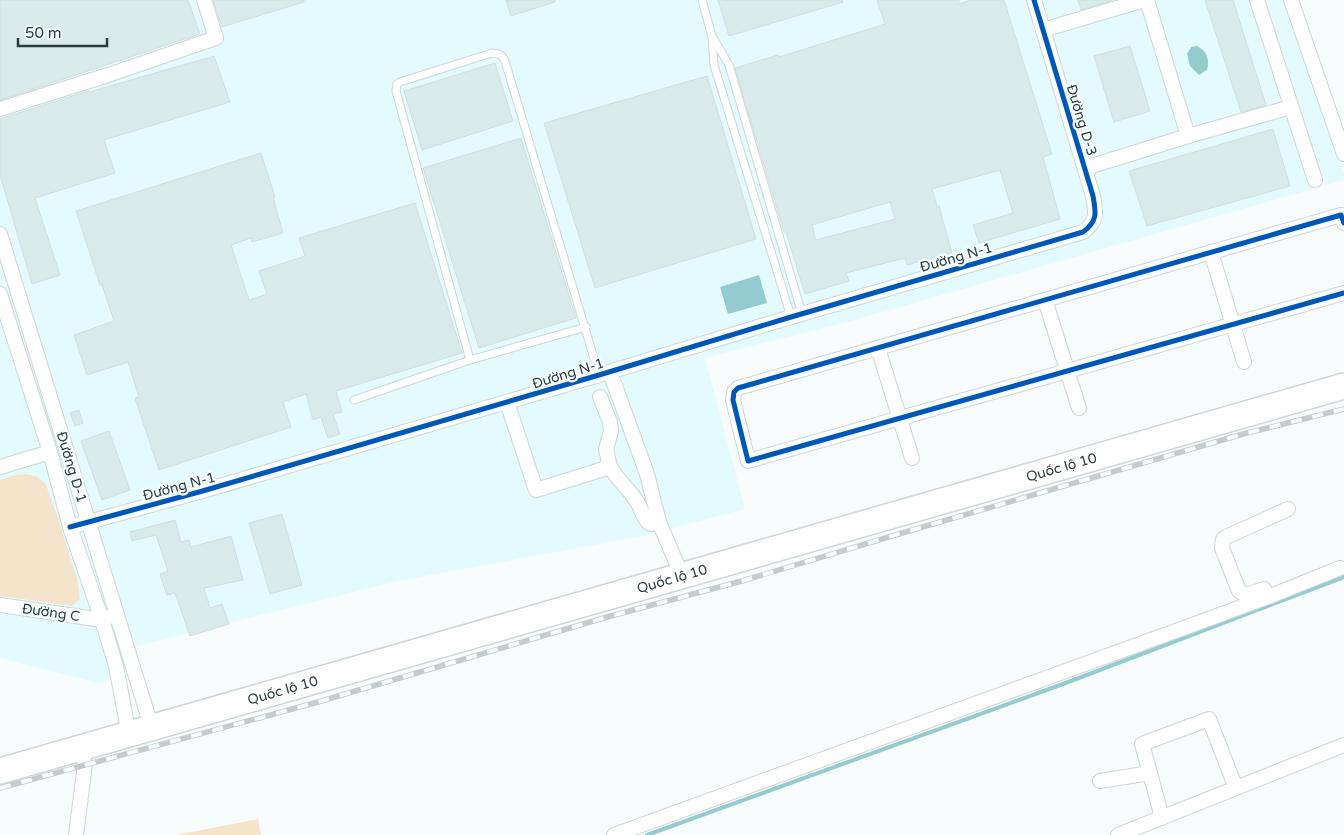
<svg xmlns="http://www.w3.org/2000/svg" width="1344" height="835" viewBox="0 0 1344 835" font-family="'Varela Round',sans-serif">
	<style>
		.built { fill: #e4fbfd }
		.green { fill: #f5e4cc }
		.water { fill: #94cbd0 }
		.lines { fill: none; stroke-linecap: round; stroke-linejoin: round }
		.stream { stroke: #94cbd0; stroke-width: 4 }
		.building { fill: #d9eaeb; stroke: #d4dddd; fill-rule: evenodd }
		.lane-casing { stroke: #ced7d7; stroke-width: 9 }
		.street-casing { stroke: #ced7d7; stroke-width: 16 }
		.highway-casing { stroke: #ced7d7; stroke-width: 28 }
		.lane { stroke: #fefefe; stroke-width: 7 }
		.street { stroke: #fefefe; stroke-width: 14 }
		.highway { stroke: #fefefe; stroke-width: 25 }
		.rail-casing { stroke: #c7caca; stroke-width: 5.5 }
		.rail { stroke: #f5fcfd; stroke-width: 4; stroke-dasharray: 11; stroke-linecap: butt }
		.cycleway-casing { stroke: #f5fcfd; stroke-width: 8 }
		.cycleway { stroke: #0057b8; stroke-width: 5 }
		.labels { text-anchor: middle; stroke-width: 4.5; stroke-linejoin: round; paint-order: stroke }
		.street-label { font-size: 14px; fill: #2d3c3e; stroke: #f5fcfd }
	</style>
	<rect width="100%" height="100%" fill="#f7fbfb"/>
	<!-- built -->
	<polygon class="built" points="0,0 1282,0 1344,173 1344,180 855,320 705,358 745,509 643,536 398,581 137,646 107,680 102,684 0,658"/>
	<!-- green -->
	<g class="green">
		<polygon points="27,474 38,477 46,485 56,512 78,582 80,599 72,606 0,596 0,480 16,475"/>
		<polygon points="258,819 261,835 176,835"/>
	</g>
	<!-- water -->
	<g class="water">
		<path d="M1197,46C1207,51 1210,60 1207,70L1199,75L1190,66L1187,54L1191,47Z"/>
		<polygon points="759,275 767,303 728,314 720,287"/>
	</g>
	<g class="lines">
		<!-- stream -->
		<polyline class="stream" points="647,835 1063,684 1344,577"/>
	</g>
	<!-- building -->
	<g class="building">
		<polygon points="0,0 188,0 200,34 0,100"/>
		<polygon points="213,0 304,0 304,2 222,27"/>
		<polygon points="506,0 555,0 555,2 511,16"/>
		<polygon points="718,0 842,0 843,2 729,36"/>
		<path d="M877,0H959V4L971,0H1004L1052,154L1043,157L1060,219L979,243L973,225L1013,213L1000,170L932,189L937,206H939L952,253L907,265L905,258L846,273L849,281L805,294L786,232H784L735,68L778,55L779,57L885,24ZM890,202L895,219L816,240L812,225Z"/>
		<polygon points="1078,0 1113,0 1081,10"/>
		<polygon points="1205,0 1233,0 1266,105 1241,112"/>
		<polygon points="1130,46 1150,111 1114,122 1094,56"/>
		<polygon points="214,56 230,102 104,140 115,173 35,198 60,275 32,284 0,175 0,119 88,91 89,92"/>
		<polygon points="495,63 513,121 422,150 404,91"/>
		<polygon points="707,76 756,239 595,288 544,123"/>
		<polygon points="1273,129 1290,186 1147,226 1129,171"/>
		<polygon points="521,138 576,318 479,348 423,168"/>
		<polygon points="261,153 275,197 273,197 283,233 252,242 251,238 231,245 249,300 267,294 259,271 305,256 299,238 415,203 462,353 336,391 342,412 333,414 340,434 328,438 321,417 313,420 306,394 283,402 291,427 159,470 135,398 139,397 128,362 87,375 74,335 114,321 102,285 100,285 76,211"/>
		<polygon points="79,410 83,423 75,426 70,413"/>
		<polygon points="109,431 130,490 102,500 81,441"/>
		<polygon points="282,514 302,585 270,594 249,523"/>
		<polygon points="175,520 181,542 189,540 191,547 231,536 243,580 204,588 210,608 222,604 229,624 190,636 175,593 167,595 160,574 168,571 156,535 132,541 130,532"/>
	</g>
	<g class="lines">
		<!-- lane casing -->
		<g class="lane-casing">
			<g id="lane">
				<polyline points="702,0 712,36 714,65 791,317"/>
				<polyline points="712,36 729,65 802,314"/>
				<path d="M470,360L396,91L397,84L400,82L492,53C499,54 502,54 505,61L599,375"/>
				<polyline points="354,400 470,360 586,327"/>
			</g>
		</g>
		<!-- street casing -->
		<g class="street-casing">
			<g id="street">
				<polyline points="1257,0 1315,180"/>
				<polyline points="1291,0 1344,154"/>
				<polyline points="1043,30 1144,0"/>
				<polyline points="0,109 108,75 216,38 204,0"/>
				<polyline points="1188,136 1291,107"/>
				<polyline points="1085,168 1188,136 1147,0"/>
				<polyline points="1344,223 1341,215 738,388 734,392 733,400 748,461 1344,293"/>
				<polyline points="0,234 152,729"/>
				<polyline points="1211,252 1244,362"/>
				<polyline points="0,294 50,452 70,527 102,620 116,666 129,735"/>
				<polyline points="1045,300 1079,408"/>
				<polyline points="878,348 912,458"/>
				<polyline points="610,372 647,474 659,522 682,576"/>
				<polyline points="507,402 536,490 610,467 606,449 611,431 610,422 600,397"/>
				<polyline points="0,467 50,452"/>
				<path d="M610,467C618,480 629,489 637,502C642,509 643,520 651,524L659,522"/>
				<path d="M70,527L199,492L599,375L791,317L1083,232C1098,221 1096,213 1093,196L1034,0"/>
				<polyline points="1264,589 1246,595 1239,591 1222,548 1223,539 1226,537 1288,509"/>
				<polyline points="0,605 102,620 109,617"/>
				<polyline points="1150,773 1162,818"/>
				<polyline points="1100,781 1150,773 1142,744 1209,719 1236,788"/>
				<polyline points="76,835 85,764 80,748"/>
				<polyline points="614,835 1195,624 1268,597 1340,568"/>
				<polyline points="1118,835 1344,745"/>
			</g>
		</g>
		<!-- highway casing -->
		<g class="highway-casing">
			<g id="highway">
				<path id="s1" d="M0,771L1344,386"/>
			</g>
		</g>
		<!-- lane -->
		<use href="#lane" class="lane"/>
		<!-- street -->
		<use href="#street" class="street"/>
		<!-- highway -->
		<use href="#highway" class="highway"/>
		<!-- rail casing -->
		<g class="rail-casing">
			<polyline id="rail" points="0,788 318,702 607,617 742,581 902,533 1243,434 1344,409"/>
		</g>
		<!-- rail -->
		<use href="#rail" class="rail"/>
		<!-- cycleway casing -->
		<g class="cycleway-casing">
			<g id="cycleway">
				<polyline points="1344,223 1341,215 738,388 734,392 733,400 748,461 1344,293"/>
				<path d="M70,527L199,492L599,375L791,317L1083,232C1098,221 1096,213 1093,196L1034,0"/>
			</g>
		</g>
		<!-- cycleway -->
		<use href="#cycleway" class="cycleway"/>
	</g>
	<g class="labels">
		<!-- street labels -->
		<g class="street-label">
			<text transform="translate(1082 120) rotate(73)" y="5">Đường D-3</text>
			<text transform="translate(956 257) rotate(-16)" y="5">Đường N-1</text>
			<text transform="translate(568 373) rotate(-17)" y="5">Đường N-1</text>
			<text transform="translate(72 467) rotate(73)" y="5">Đường D-1</text>
			<text dy="5" stroke="none"><textPath href="#s1" startOffset="1104">Quốc lộ 10</textPath></text>
			<text transform="translate(179 486) rotate(-15)" y="5">Đường N-1</text>
			<text dy="5" stroke="none"><textPath href="#s1" startOffset="699">Quốc lộ 10</textPath></text>
			<text transform="translate(51 612) rotate(8)" y="5">Đường C</text>
			<text dy="5" stroke="none"><textPath href="#s1" startOffset="294">Quốc lộ 10</textPath></text>
		</g>
	</g>
	<!-- scale -->
	<path d="M18 38v8h89v-8" fill="none" stroke="#2d3c3e" stroke-width="2.5"/>
	<text x="25" y="38" font-size="15" fill="#2d3c3e" stroke="#f5fcfd" stroke-width="4" paint-order="stroke">50 m</text>
</svg>
